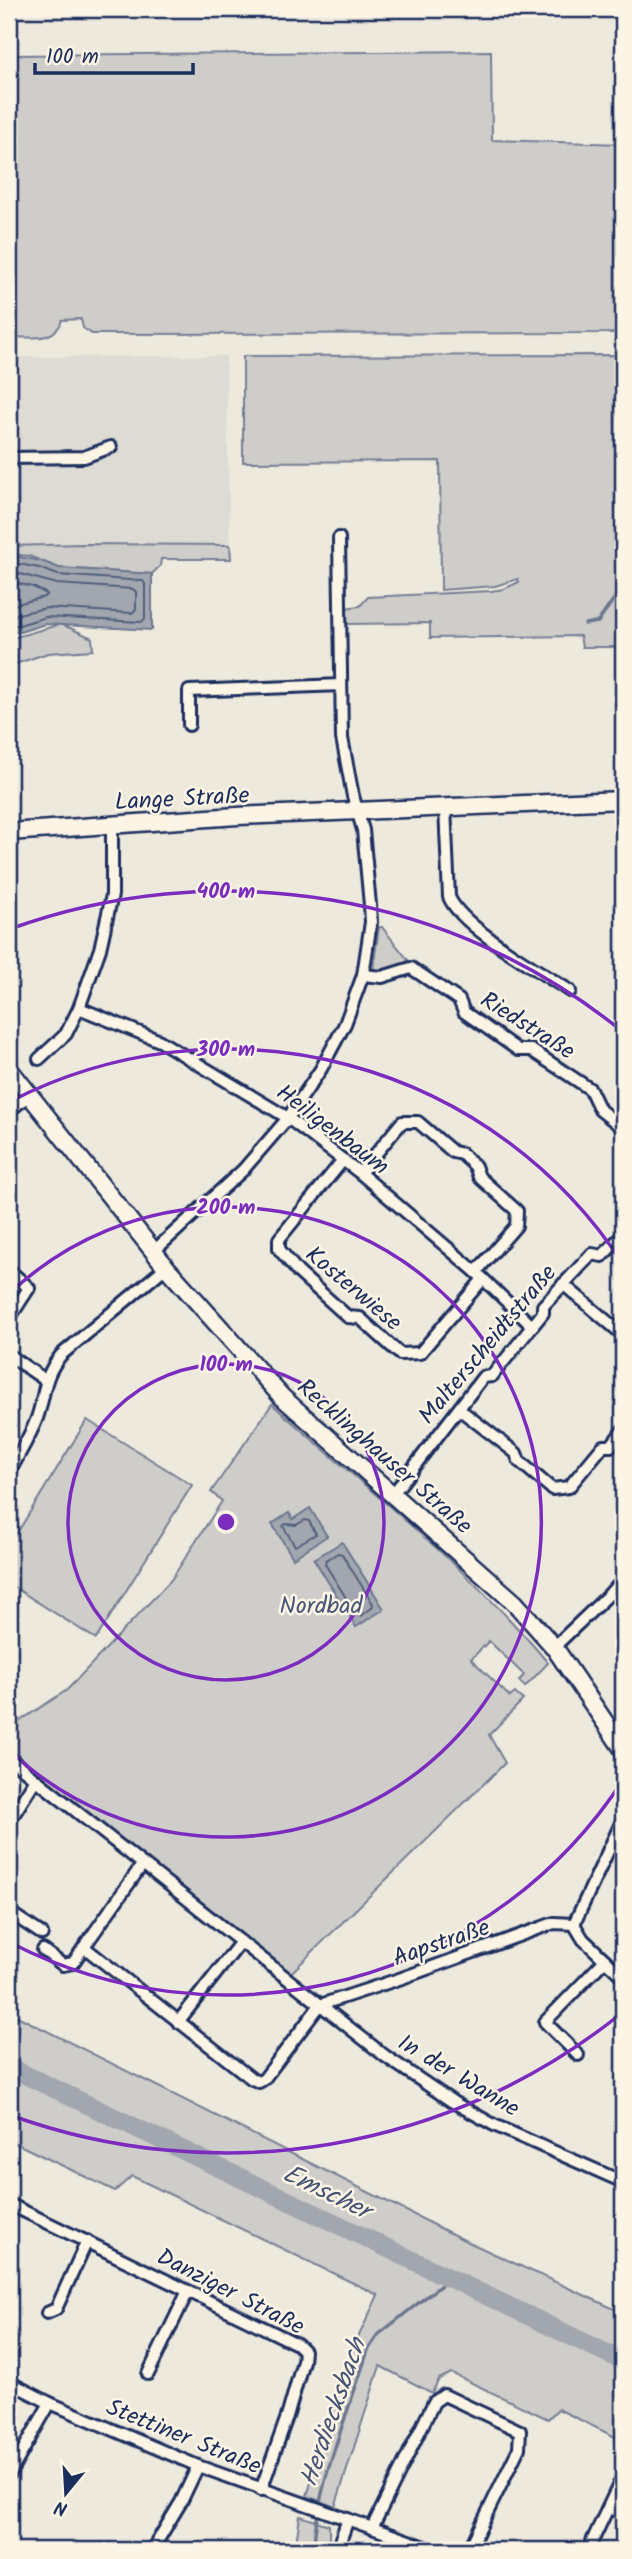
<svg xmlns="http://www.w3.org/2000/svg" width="632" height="2559" viewBox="0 0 632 2559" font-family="Kalam,sans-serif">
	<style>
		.built { fill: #dedbd4 }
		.green { fill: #cfcdca; stroke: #757e94; stroke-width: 2 }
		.water { fill: #a2a7af; stroke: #6c778f; stroke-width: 2 }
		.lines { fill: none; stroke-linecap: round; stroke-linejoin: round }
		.shore { stroke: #515f7e; stroke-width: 2 }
		.stream { stroke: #6c778f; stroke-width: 3.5 }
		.river { stroke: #a2a7af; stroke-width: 19 }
		.street-casing { stroke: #1b2f5e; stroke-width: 16 }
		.secondary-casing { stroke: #1b2f5e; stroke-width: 21 }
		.street { stroke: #fcf5e5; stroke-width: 10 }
		.secondary { stroke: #fcf5e5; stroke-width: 16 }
		.ring { fill: none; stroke: #7b2cbf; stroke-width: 3.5 }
		.labels { text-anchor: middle; stroke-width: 5; stroke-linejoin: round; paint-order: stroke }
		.street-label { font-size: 24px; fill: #1b2f5e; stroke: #fcf5e5 }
		.park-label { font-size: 24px; fill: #485679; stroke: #fcf5e5 }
		.water-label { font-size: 26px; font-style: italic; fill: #445376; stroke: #fcf5e5 }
		.centre { fill: #7b2cbf; stroke: #fcf5e5; stroke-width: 3.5 }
		.ring-label { font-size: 21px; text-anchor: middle; font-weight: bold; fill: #7b2cbf; stroke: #fcf5e5; stroke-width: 5; stroke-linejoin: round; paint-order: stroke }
	</style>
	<rect width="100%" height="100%" fill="#eee9dd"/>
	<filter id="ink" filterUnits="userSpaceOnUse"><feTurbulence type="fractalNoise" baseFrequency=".0143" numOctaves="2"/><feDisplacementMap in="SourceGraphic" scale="14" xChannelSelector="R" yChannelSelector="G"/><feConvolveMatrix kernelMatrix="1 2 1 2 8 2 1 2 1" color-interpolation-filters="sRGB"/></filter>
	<g filter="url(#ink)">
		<!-- built -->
		<polygon class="built" points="226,356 230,545 9,546 9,357"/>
		<!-- green -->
		<g class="green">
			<path d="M491,51L492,140L623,144V333L92,334L83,328L81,319L62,320C56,343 28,337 9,337V55Z"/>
			<polygon points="623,355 623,647 582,647 580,636 430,638 430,623 345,624 345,608 360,606 368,597 491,591 504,589 519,582 518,579 495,586 441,590 440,461 243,462 243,356"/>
			<polygon points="83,544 230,545 231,559 161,559 160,566 152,574 59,568 29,556 9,554 9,546"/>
			<polygon points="61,624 92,638 93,650 48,653 9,666 9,639"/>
			<polygon points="379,927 382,927 408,960 407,963 382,973 376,972 373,969"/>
			<path d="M272,1404C366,1489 467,1565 548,1663L525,1687L519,1681L524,1675L489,1641L471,1659L510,1697L515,1693L523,1700L489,1735L505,1763L291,1973L9,1750V1728L67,1690L171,1580L222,1501L211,1492Z"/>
			<polygon points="87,1420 192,1485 96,1639 9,1584 9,1546"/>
			<polygon points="9,2012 464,2240 623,2313 623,2441 558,2409 548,2419 451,2373 439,2379 432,2393 380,2366 335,2507 307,2496 350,2355 378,2295 132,2176 115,2191 9,2140"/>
			<polygon points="300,2516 329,2525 329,2550 295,2550"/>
		</g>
		<!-- water -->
		<g class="water">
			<polygon points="9,555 41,561 59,568 152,574 152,630 45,624 20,632 9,632"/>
			<polygon points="310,1508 327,1536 293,1558 272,1524 289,1513 293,1519"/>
			<polygon points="342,1542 384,1609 356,1627 314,1559"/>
		</g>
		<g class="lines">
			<!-- shore -->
			<g class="shore">
				<polyline points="9,562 39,568 58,575 143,581 145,584 145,619 141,622 46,617 19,625 9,625"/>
				<polyline points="9,571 57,584 133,589 136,592 136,609 132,613 46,608 9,616"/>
				<polyline points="9,581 33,587 47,594 44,597 9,606"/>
				<polygon points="305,1520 309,1521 316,1534 295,1546 283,1526 286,1524 296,1525"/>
				<polygon points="338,1553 342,1554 373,1604 372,1608 360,1616 356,1614 325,1564 326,1560"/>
			</g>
			<!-- stream -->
			<g class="stream">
				<polyline points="585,624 598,622 618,593 623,590"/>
				<path d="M314,2550C315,2488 349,2411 368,2350L378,2335L450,2278"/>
			</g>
			<!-- river -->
			<polyline class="river" points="9,2067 623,2361"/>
			<!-- street casing -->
			<g class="street-casing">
				<g id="street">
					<polyline points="9,458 84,457 111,447"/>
					<polyline points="189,725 189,691 341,685"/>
					<path d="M445,807L449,897C462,928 540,971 570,991"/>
					<polyline points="363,975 382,977 411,968 459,1000 464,1012 518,1050 531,1050 590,1089 600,1110 623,1128"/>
					<polyline points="79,1008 160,1041 288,1118 360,1173 476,1272 532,1326"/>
					<polyline points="39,1059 66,1034 79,1008 100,949 112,895 112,824"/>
					<polyline points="9,1111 30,1094"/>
					<polyline points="343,1160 279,1239 279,1249 298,1272 348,1317 360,1318 400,1354 420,1353 483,1279"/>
					<polyline points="360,1173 402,1122 418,1122 453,1152 462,1154 475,1166 479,1177 517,1211 516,1226 476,1272"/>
					<polyline points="154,1251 243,1170 288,1118 321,1069 345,1024 363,975 371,922 370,905 363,830 353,796 342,738 339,538"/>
					<polyline points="9,1270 29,1288 9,1319"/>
					<polyline points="563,1284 622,1334 623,1350"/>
					<polyline points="9,1355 45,1380"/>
					<polyline points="459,1409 516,1453 519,1461 552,1489 569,1487 603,1446 611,1446 623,1430"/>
					<path d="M9,1473C18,1455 30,1437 37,1418C46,1392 42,1379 61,1355L166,1267"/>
					<polyline points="393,1494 483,1377 492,1376 543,1313 543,1306 592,1254 602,1256 623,1235"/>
					<polyline points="612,1591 623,1603"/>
					<polyline points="554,1647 623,1581"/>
					<polyline points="9,1758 385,2056 453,2102 494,2125 623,2182"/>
					<polyline points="9,1822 35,1780"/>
					<polyline points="142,1865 84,1947 252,2079 259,2082 264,2079 320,2005"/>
					<polyline points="9,1912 42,1934"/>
					<polyline points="574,1924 623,1819"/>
					<polyline points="574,1924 583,1939 623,1977"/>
					<polyline points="43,1950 63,1965 73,1963 84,1947"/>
					<polyline points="320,2005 402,1978 554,1923 574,1924"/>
					<polyline points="178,2022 240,1943"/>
					<polyline points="578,2055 545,2022 605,1960"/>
					<polyline points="9,2204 297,2344 304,2351 303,2361 288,2414 261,2490"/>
					<polyline points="47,2313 56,2309 87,2241"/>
					<polyline points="148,2374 188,2291"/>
					<polyline points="9,2382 50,2403 198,2466 434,2550"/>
					<polyline points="9,2475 50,2403"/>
					<polyline points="609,2507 623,2514"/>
					<polyline points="372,2528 434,2402 444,2395 520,2431 519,2448 469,2550"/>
					<polyline points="152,2550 181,2502 198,2466"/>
					<polyline points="337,2550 348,2519"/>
					<polyline points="588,2550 623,2476"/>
				</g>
			</g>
			<!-- secondary casing -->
			<g class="secondary-casing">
				<g id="secondary">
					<polyline points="9,832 237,816 623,800"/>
					<polyline points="9,1069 166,1267 282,1397 515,1603 554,1647 623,1749"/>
				</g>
			</g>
			<!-- street -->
			<use href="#street" class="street"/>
			<!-- secondary -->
			<use href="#secondary" class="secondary"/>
		</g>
	</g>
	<!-- distance rings -->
	<g class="ring">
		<circle cx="226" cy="1522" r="158"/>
		<path d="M9 1294A315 315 0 1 1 9 1750"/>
		<path d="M623 1780A473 473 0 0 1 11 1943M11 1101A473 473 0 0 1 623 1264"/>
		<path d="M623 2012A631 631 0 0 1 10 2115M10 929A631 631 0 0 1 623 1032"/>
	</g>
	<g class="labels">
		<!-- street labels -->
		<g class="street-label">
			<text transform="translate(182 798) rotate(-3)" y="8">Lange Straße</text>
			<text transform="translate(528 1025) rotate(32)" y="8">Riedstraße</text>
			<text transform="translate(333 1129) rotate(37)" y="8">Heiligenbaum</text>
			<text transform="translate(354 1288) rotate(40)" y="8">Kosterwiese</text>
			<text transform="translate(487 1344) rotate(-50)" y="8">Malterscheidtstraße</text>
			<text transform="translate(385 1456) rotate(41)" y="8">Recklinghauser Straße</text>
			<text transform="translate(441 1942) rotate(-19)" y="8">Aapstraße</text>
			<text transform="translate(459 2075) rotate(31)" y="8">In der Wanne</text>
			<text transform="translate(231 2291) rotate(27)" y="8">Danziger Straße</text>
			<text transform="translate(184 2436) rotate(22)" y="8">Stettiner Straße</text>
		</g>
		<!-- park labels -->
		<g class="park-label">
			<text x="321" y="1613">Nordbad</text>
		</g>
		<!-- water labels -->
		<g class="water-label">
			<text transform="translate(327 2191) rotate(26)" y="9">Emscher</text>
			<text transform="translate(332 2412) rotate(-71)" y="9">Herdiecksbach</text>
		</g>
	</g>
	<circle cx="226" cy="1522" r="10" class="centre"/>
	<g class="ring-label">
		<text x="226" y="898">400 m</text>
		<text x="226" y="1056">300 m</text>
		<text x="226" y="1214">200 m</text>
		<text x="226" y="1371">100 m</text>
	</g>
	<!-- margin -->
	<rect width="632" height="2559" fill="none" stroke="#fcf5e5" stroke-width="35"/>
	<rect x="18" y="18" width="597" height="2524" fill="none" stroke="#1b2f5e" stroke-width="2.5" filter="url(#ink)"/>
	<!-- north arrow -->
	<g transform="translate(66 2493) rotate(198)" stroke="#fcf5e5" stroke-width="5" paint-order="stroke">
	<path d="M0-5L12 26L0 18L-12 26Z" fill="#1b2f5e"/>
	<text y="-10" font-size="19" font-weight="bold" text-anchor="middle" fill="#1b2f5e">N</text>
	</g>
	<!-- scale -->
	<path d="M35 63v10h158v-10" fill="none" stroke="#1b2f5e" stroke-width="3.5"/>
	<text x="46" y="63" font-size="21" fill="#1b2f5e" stroke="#fcf5e5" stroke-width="5" paint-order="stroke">100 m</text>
</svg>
